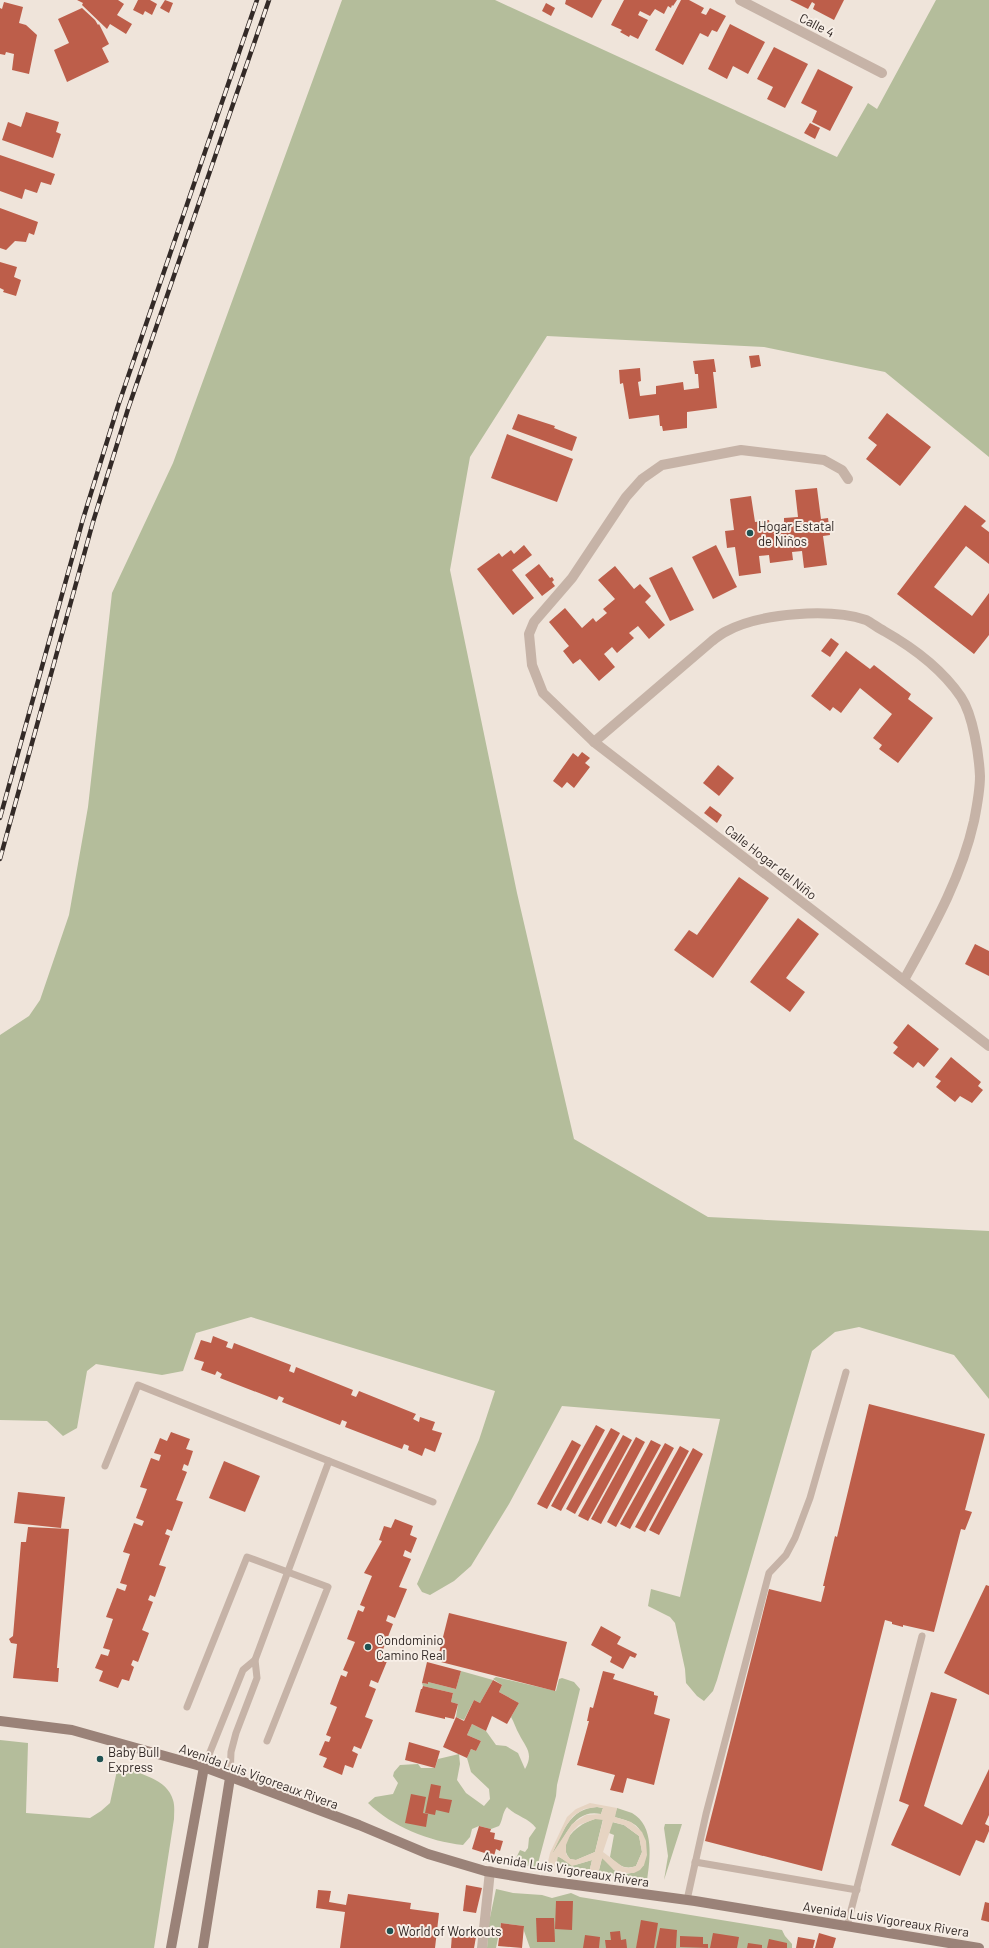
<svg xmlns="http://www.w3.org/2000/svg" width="989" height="1948" viewBox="0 0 989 1948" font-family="Barlow,sans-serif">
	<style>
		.green { fill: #b4bd9b }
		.plaza { fill: #e6d4c2; fill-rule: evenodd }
		.building { fill: #bd5e4a }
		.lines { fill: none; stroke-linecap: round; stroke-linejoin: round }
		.service { stroke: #c6b3a7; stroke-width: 7 }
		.minor { stroke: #c6b3a7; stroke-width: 10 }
		.secondary { stroke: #9a8278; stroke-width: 10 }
		.rail-casing { stroke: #332a27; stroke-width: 4.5 }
		.rail { stroke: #f7eee6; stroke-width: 3; stroke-dasharray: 9; stroke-linecap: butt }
		.poi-dot { fill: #205252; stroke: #f7eee6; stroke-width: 1.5 }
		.labels { text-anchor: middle; stroke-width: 4; stroke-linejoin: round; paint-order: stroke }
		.street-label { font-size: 13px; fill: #332a27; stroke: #f7eee6 }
		.poi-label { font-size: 13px; fill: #332a27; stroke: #f7eee6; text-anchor: start }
	</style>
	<rect width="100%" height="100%" fill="#efe4da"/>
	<!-- green -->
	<g class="green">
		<polygon points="342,0 495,0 837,157 868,103 877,109 936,0 989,0 989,457 885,372 764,347 547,336 470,457 450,570 517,893 574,1139 708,1217 989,1231 989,1399 954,1355 859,1327 835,1332 812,1351 717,1680 713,1691 704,1701 697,1696 686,1683 685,1669 675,1623 670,1617 648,1606 651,1589 680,1597 720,1419 562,1406 509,1504 471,1566 454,1581 430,1595 422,1592 417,1584 479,1440 495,1391 251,1317 196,1333 183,1371 162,1375 96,1364 87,1371 77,1428 63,1436 47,1421 0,1420 0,1035 29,1016 40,1000 69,915 88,807 112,593 173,463"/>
		<polygon points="461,1671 493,1680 480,1703 474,1700 464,1720 456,1717 458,1704 451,1702 453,1693 423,1686 422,1683 427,1684 428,1682 456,1689"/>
		<path d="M496,1677L556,1691L559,1679L562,1678L574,1682L580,1689L557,1785L556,1796L537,1867L519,1865L515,1860L520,1850L525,1852L528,1848L529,1838L536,1828C529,1818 515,1816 507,1807C502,1813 503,1820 499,1826L491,1829L479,1826L472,1829L470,1837L463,1845C428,1841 393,1827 368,1803L375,1797L393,1794L398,1783L393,1776L394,1772L400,1765L418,1764L421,1768H435L438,1759L459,1754L460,1764L457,1780L466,1793L484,1806L490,1799L489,1789L471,1772L467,1758L471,1749L476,1751L481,1741L467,1735L472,1724L486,1731L496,1745L506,1746L518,1753L525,1769C534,1753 526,1748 519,1734C516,1729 514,1722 511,1717L519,1703L499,1692L502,1685L493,1679Z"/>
		<path d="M0,1740L28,1743L26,1813L90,1818L101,1811L110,1803L118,1766C137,1773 167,1778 173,1800C175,1806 174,1813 174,1819L154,1948H0Z"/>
		<path d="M597,1807L603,1808L601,1814C572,1808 566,1840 552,1854C562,1833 570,1808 597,1807Z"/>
		<path d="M617,1808C622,1810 627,1811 632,1813C655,1826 650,1859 647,1881L598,1874L602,1858C607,1861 610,1866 614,1870C625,1878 635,1873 644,1865C644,1837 648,1824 614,1817Z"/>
		<path d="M595,1819H603L595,1852L576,1860L570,1859C555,1842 579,1823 595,1819Z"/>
		<path d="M612,1822L624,1825L639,1836L642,1852L636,1866C625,1870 618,1865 610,1857L614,1835L609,1833Z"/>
		<polygon points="665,1824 682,1824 664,1880 668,1856 664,1828"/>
		<polygon points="557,1856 575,1865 592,1860 589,1873 556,1867"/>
		<polygon points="496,1889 513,1893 542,1895 552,1898 571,1893 580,1897 782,1930 785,1936 792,1944 792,1948 530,1948 524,1931 524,1926 501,1923 496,1948 487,1948 489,1922"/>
	</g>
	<!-- plaza -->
	<path class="plaza" d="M590,1803L617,1808L615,1817L631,1822L642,1832L646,1841L647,1855L644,1865L640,1870L634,1873H624L614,1870L602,1858L598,1874L589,1873L592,1860L572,1866L558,1856L556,1867L547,1866L550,1853L567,1817L576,1809ZM597,1807L603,1808L601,1814L586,1815L572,1824L552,1854L566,1826L573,1816L584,1809ZM595,1819L603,1820L595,1852L576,1860L570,1859L566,1854V1845L571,1833L579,1825ZM613,1822L624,1825L639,1836L642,1852L636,1866L629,1868L623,1867L603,1852Z"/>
	<!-- building -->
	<g class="building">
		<polygon points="77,0 118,0 124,4 117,15 132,24 126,34 110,24 107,29 82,5 83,3"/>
		<polygon points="138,0 150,0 157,4 152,15 145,11 143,15 133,10"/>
		<polygon points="165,0 173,3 169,13 160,8"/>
		<polygon points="566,0 602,0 592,18 565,4"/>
		<polygon points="624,0 677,0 673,6 672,5 671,8 668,6 664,14 655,9 650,16 640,11 638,15 648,20 638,39 630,35 629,37 620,32 622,30 611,25"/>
		<polygon points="681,0 689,0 704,8 701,13 706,15 710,8 726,16 717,32 712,30 708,37 700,33 683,65 655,50"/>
		<polygon points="790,0 844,0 834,20 813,9 815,4 812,2 808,9"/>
		<polygon points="4,2 23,7 19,23 26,25 37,35 29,74 12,70 14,54 6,52 5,55 0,54 0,8 2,9"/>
		<polygon points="546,3 555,8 551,16 542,11"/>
		<polygon points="82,8 95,20 98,25 99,24 109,44 102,48 109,62 67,82 54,50 69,43 58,19"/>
		<polygon points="730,24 765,42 748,74 733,66 727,79 708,69"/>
		<polygon points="774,47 808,64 785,108 767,99 773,87 757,79"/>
		<polygon points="818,69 853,87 830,131 812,122 817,111 801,103"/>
		<polygon points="26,112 59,122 56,132 61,134 53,158 2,140 8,122 21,127"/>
		<polygon points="810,123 820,128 815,139 804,133"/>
		<polygon points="0,155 55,174 51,185 41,182 37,193 25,189 22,199 0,191"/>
		<polygon points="0,208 38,222 34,235 29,233 26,242 15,241 6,250 0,248"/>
		<polygon points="0,262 17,267 14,277 21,280 16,296 3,292 4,290 0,288"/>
		<polygon points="759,355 761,366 751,368 749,356"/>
		<polygon points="714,359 716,372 713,372 717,408 687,412 687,428 663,431 662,426 660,426 659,415 629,419 623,383 620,384 619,370 640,368 641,381 638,382 640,396 656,394 656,386 683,382 684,390 699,388 698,374 695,374 693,361"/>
		<polygon points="887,413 931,447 900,486 866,459 877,445 868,438"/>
		<polygon points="518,414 555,426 554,428 577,437 572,451 512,429"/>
		<polygon points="507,434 573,459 557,502 491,478"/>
		<polygon points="817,488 821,519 828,518 830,535 823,536 827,565 804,568 802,551 792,552 793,560 770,563 769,555 759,556 761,573 739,576 735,547 727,548 725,531 734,530 730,499 751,496 755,522 769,520 770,525 784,523 784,518 798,517 795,490"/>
		<polygon points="965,505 986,521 981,526 989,532 989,564 966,546 934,587 972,616 989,593 989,635 974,654 897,594"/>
		<polygon points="524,545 532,555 512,570 534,598 513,615 477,569 499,553 502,557 511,550 514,554"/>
		<polygon points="716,545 737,587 713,599 692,557"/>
		<polygon points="539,564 550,578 552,577 554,580 552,582 555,586 542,596 525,575"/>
		<polygon points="615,566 634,589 640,584 651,596 645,602 665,625 649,639 638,626 629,633 634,638 617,653 612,647 604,654 615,667 599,681 580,659 573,664 563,651 569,646 549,622 565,608 582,628 593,618 596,622 607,613 603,609 615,599 598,580"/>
		<polygon points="672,567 694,610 670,621 649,578"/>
		<polygon points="831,638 839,644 830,657 821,651"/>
		<polygon points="846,651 870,669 874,665 911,694 908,699 933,718 898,763 879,749 882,745 873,738 892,714 860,688 841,713 833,707 830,711 811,696"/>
		<polygon points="582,752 590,758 585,763 590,767 574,788 567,782 562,788 553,781 573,753 578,757"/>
		<polygon points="718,765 734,778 719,796 703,783"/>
		<polygon points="710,806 722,815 717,823 704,813"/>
		<polygon points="739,877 769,898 713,978 674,950 689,930 697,935"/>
		<polygon points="798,918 819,934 786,978 805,992 790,1012 750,982"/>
		<polygon points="975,944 989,951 989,976 965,964"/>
		<polygon points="908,1024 939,1049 924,1067 918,1062 913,1068 893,1053 898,1047 893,1043"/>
		<polygon points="951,1057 981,1082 978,1086 983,1090 972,1103 960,1096 955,1102 936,1087 941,1081 935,1077"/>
		<polygon points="213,1336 228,1342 226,1347 232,1349 234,1343 291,1365 289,1371 294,1373 296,1367 353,1390 351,1395 356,1397 359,1391 416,1414 413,1419 419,1422 420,1417 435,1422 432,1430 442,1433 435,1452 425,1448 422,1456 408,1450 409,1446 404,1444 402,1449 345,1427 347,1422 342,1420 340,1425 282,1402 284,1398 279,1396 277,1400 220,1378 222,1374 217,1371 215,1375 201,1370 204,1362 194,1359 201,1340 211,1343"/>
		<polygon points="869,1404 985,1434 965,1510 972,1512 965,1530 961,1529 934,1632 903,1625 903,1627 892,1624 892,1622 885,1620 822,1871 705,1841 769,1589 821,1602 825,1586 823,1586 835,1536 837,1537"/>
		<polygon points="596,1425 605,1430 561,1511 551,1506"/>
		<polygon points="611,1428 620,1433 575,1514 566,1509"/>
		<polygon points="171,1432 190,1439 186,1449 193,1451 188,1466 184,1464 182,1470 187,1472 176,1500 183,1502 172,1531 167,1529 165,1534 170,1536 159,1565 166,1567 155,1597 150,1595 148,1600 153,1602 142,1630 149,1633 138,1662 133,1660 131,1665 134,1667 129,1681 122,1679 118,1688 99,1681 103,1671 95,1668 101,1654 108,1656 110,1650 103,1648 113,1619 106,1617 117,1588 125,1591 127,1585 120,1583 130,1554 123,1552 134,1523 142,1526 144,1521 136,1518 147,1489 140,1487 151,1458 159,1461 161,1455 154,1453 160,1438 167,1441"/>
		<polygon points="623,1435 632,1440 588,1521 578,1516"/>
		<polygon points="636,1437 645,1442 601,1524 591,1519"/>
		<polygon points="572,1440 581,1445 547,1509 537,1504"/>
		<polygon points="651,1440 661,1445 616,1527 607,1522"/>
		<polygon points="665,1443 674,1448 630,1529 620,1524"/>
		<polygon points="680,1446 689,1451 645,1532 635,1527"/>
		<polygon points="693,1448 703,1454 659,1535 649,1530"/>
		<polygon points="224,1461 260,1476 245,1512 209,1498"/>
		<polygon points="18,1492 65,1497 61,1528 14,1523"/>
		<polygon points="395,1519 413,1526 410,1535 417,1538 411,1553 405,1550 403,1556 411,1559 399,1587 407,1589 395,1618 388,1615 386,1621 393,1624 382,1652 390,1654 378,1683 371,1680 369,1686 376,1689 365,1717 373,1720 361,1749 354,1746 352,1751 358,1754 353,1768 345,1765 342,1775 323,1767 327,1758 319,1755 325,1741 329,1742 331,1737 326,1735 337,1707 330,1704 341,1675 346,1677 348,1672 343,1670 355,1642 347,1639 358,1610 363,1612 365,1607 360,1605 372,1576 364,1573 382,1541 379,1540 384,1526 391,1528"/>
		<polygon points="28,1527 69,1529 57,1668 59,1668 58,1682 13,1678 17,1644 11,1643 9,1639 13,1636 21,1542 26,1542"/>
		<polygon points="986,1585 989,1586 989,1695 944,1673"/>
		<polygon points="449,1613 567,1642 555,1691 437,1661"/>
		<polygon points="601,1626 621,1637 617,1644 637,1654 635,1658 630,1656 623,1669 610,1662 612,1657 591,1645"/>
		<polygon points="427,1662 461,1671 456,1689 428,1682 428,1684 422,1683"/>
		<polygon points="603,1671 615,1674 613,1679 654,1692 654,1695 658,1696 654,1714 670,1719 654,1785 627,1778 623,1793 610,1790 615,1775 577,1765 589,1721 587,1721 590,1707 593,1708"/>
		<polygon points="493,1680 502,1685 499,1692 519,1703 507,1724 492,1716 486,1731 472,1724 467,1735 481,1741 476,1751 471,1749 467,1758 443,1747 456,1717 464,1721 474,1700 480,1703"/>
		<polygon points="423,1686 453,1693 451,1702 458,1704 454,1719 445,1717 445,1719 415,1712 421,1689 422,1689"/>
		<polygon points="931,1692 957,1699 924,1806 962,1825 989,1769 989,1815 985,1824 989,1826 989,1831 984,1843 976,1840 960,1876 891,1845 909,1805 899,1801"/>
		<polygon points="409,1742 440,1751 435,1768 405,1760"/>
		<polygon points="431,1784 441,1786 439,1798 452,1800 449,1813 436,1810 435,1815 425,1813"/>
		<polygon points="411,1794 426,1797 423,1813 428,1814 426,1827 405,1823"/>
		<polygon points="479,1826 491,1829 490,1832 495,1833 494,1839 503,1841 500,1851 496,1849 494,1856 472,1849"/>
		<polygon points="466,1885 482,1888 476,1913 463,1911"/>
		<polygon points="318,1890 331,1891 329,1902 346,1905 348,1894 411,1903 410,1909 439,1913 435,1948 340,1948 345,1912 316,1908"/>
		<polygon points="556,1901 573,1901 572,1930 555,1929"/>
		<polygon points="985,1902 989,1903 989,1922 981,1920"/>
		<polygon points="536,1918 554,1918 555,1942 537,1942"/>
		<polygon points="641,1920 658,1923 654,1948 636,1948"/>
		<polygon points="501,1923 524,1926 522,1948 498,1946"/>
		<polygon points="660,1928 677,1930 676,1948 656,1948"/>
		<polygon points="620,1931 621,1940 626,1939 627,1948 606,1948 605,1940 611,1940 610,1932"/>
		<polygon points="713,1933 739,1937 737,1948 710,1948"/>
		<polygon points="819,1933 836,1938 833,1948 815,1948"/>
		<polygon points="452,1934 476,1937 474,1948 451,1948"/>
		<polygon points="585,1935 600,1937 599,1948 583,1948"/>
		<polygon points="680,1936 703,1937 703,1944 708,1944 708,1948 680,1947"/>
		<polygon points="798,1937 815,1940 813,1948 796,1948"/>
		<polygon points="769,1939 787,1943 787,1948 767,1948"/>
		<polygon points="748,1943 762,1945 762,1948 747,1948"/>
	</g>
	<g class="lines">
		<!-- service -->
		<g class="service">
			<polyline points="329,1461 433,1502"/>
			<polyline points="105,1466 138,1385 329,1461 255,1660"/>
			<polyline points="187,1707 247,1557 328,1587 267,1741"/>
			<polyline points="204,1767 243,1670 255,1660 257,1678 236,1733 231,1752 230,1778"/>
			<polyline points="695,1862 857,1890"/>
			<polyline points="687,1900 706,1814 769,1573 786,1555 795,1538 810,1498 846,1372"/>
			<polyline points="847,1926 922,1636"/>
		</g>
		<!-- minor -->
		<g class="minor">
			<polyline points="740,0 882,73"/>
			<polyline points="848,479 842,470 824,460 741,450 662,465 642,479 626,497 572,578 534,622 529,634 532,665 543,693 594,742 989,1046"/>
			<path d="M594,742L712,641C717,637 722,633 727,631C761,613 830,608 866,620C872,623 878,628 884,631C914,648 942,669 961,697C973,715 979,755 980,776C980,791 977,806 974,821C961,879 932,929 904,980"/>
			<polyline points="482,1948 490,1871"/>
		</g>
		<!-- secondary -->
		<g class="secondary">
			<polyline points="0,1721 72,1730 204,1767 359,1825 428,1854 485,1871 539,1880 695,1901 979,1948"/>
			<polyline points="171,1948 204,1767"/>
			<polyline points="203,1948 230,1778"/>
		</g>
		<!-- rail casing -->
		<g class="rail-casing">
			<g id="rail">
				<polyline points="0,818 83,519 118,406 257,0"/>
				<polyline points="0,859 93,522 128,409 269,0"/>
			</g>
		</g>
		<!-- rail -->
		<use href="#rail" class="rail"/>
	</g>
	<!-- markers -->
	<g class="poi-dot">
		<circle cx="750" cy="533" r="4"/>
		<circle cx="368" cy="1647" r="4"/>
		<circle cx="100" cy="1759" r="4"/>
		<circle cx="390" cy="1931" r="4"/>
	</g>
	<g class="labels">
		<!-- street labels -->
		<g class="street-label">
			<text transform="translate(817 25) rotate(27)" y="5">Calle 4</text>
			<text transform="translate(771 862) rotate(38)" y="5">Calle Hogar del Niño</text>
			<text transform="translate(259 1776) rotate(20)" y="5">Avenida Luis Vigoreaux Rivera</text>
			<text transform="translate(566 1869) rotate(9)" y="5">Avenida Luis Vigoreaux Rivera</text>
			<text transform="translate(886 1919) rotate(9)" y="5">Avenida Luis Vigoreaux Rivera</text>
		</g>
		<!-- poi labels -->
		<g class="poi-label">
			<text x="758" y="531">Hogar Estatal<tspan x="758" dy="15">de Niños</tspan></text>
			<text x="376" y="1645">Condominio<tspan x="376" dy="15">Camino Real</tspan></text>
			<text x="108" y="1757">Baby Bull<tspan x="108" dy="15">Express</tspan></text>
			<text x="398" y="1936">World of Workouts</text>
		</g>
	</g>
</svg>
